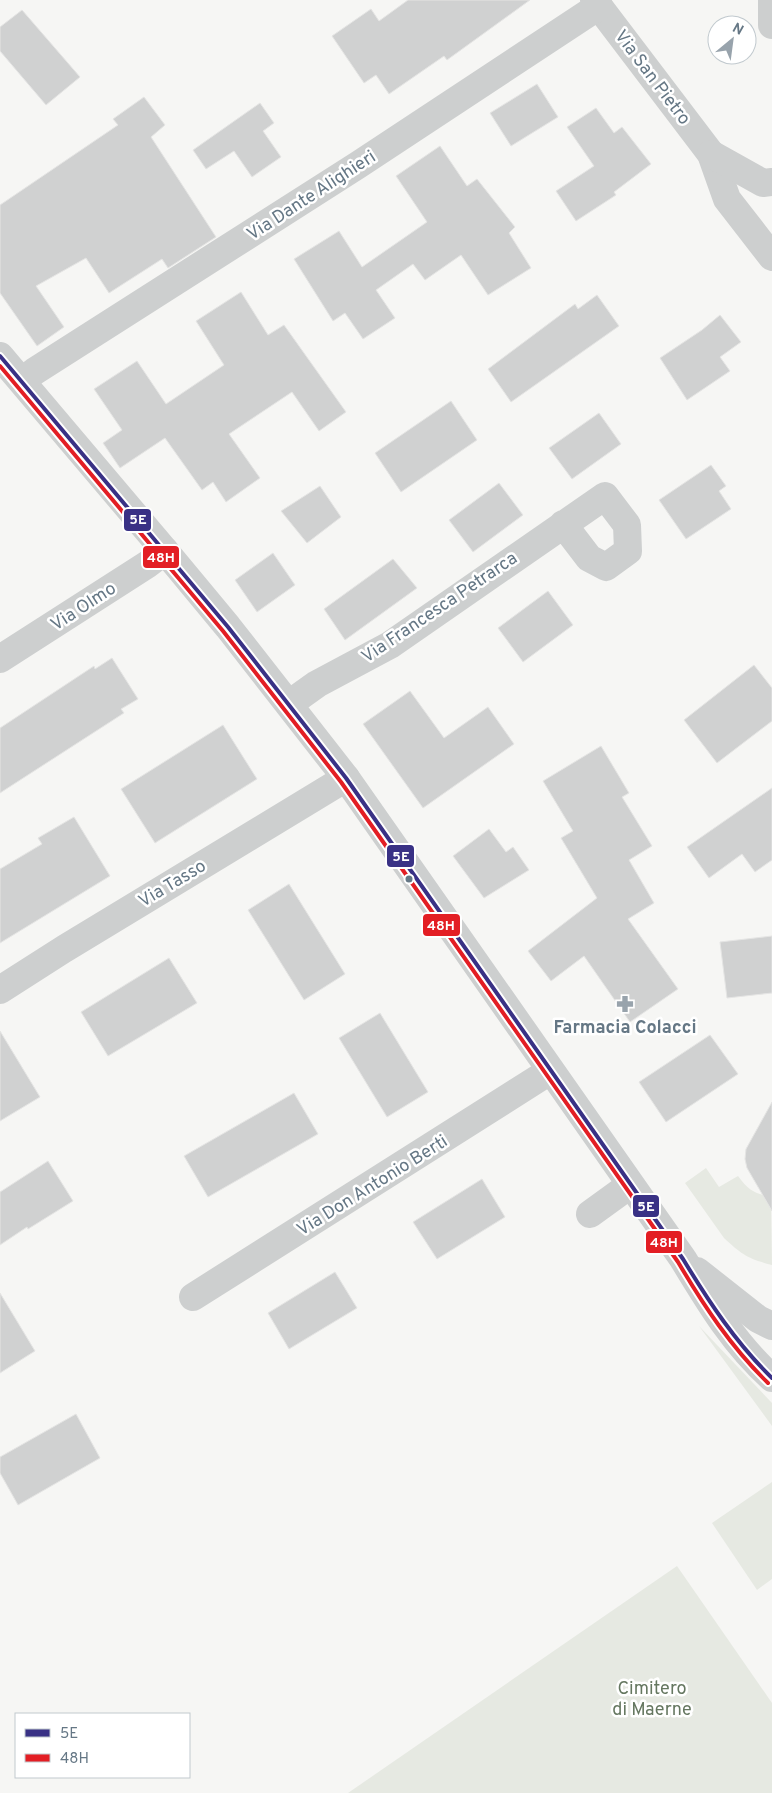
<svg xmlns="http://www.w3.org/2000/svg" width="772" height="1793" viewBox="0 0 772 1793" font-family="Overpass,sans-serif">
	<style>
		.green { fill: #e6e9e2 }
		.building { fill: #d0d1d1; stroke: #e5e5e4 }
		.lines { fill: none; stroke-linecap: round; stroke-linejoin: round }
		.minor { stroke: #cdcfcf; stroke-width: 28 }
		.bus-1-casing { stroke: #fff; stroke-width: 8 }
		.bus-2-casing { stroke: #fff; stroke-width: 8 }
		.bus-1 { stroke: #393185; stroke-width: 4 }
		.bus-2 { stroke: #e31e24; stroke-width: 4 }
		.bus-dot { fill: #657785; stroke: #fff; stroke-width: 2 }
		.labels { text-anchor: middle; stroke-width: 5; stroke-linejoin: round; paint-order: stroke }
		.street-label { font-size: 18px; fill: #657785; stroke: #fff }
		.poi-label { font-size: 18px; font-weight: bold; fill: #657785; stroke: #fff }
		.park-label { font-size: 18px; fill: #657760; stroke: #fff }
		.line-badge { stroke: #fff; stroke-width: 2 }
		.badge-label { font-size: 14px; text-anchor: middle; font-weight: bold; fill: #fff }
	</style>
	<rect width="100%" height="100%" fill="#f6f6f4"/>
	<!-- green -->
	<g class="green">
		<path d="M706,1168L719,1187L738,1176C749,1191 754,1193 771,1197L772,1265C749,1259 742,1255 724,1238L685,1183Z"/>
		<polygon points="699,1326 772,1403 772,1426"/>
		<polygon points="772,1482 772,1579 757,1590 712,1523"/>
		<polygon points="677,1566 772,1703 772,1793 348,1793"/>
	</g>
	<!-- building -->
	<g class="building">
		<polygon points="408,0 530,0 447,60 444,56 389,94 376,75 364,83 332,36 371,9 379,21"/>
		<polygon points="22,10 80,77 46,105 0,51 0,27"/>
		<polygon points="537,84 558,117 511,146 490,113"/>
		<polygon points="144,97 165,125 151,137 216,237 168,268 162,259 109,293 86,258 36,286 64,327 37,346 0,293 0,205 118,125 113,119"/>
		<polygon points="260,103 274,123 263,131 281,157 252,177 234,151 206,169 193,150"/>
		<polygon points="596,108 614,133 622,127 651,164 614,192 616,195 576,221 556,191 594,166 567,127"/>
		<polygon points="440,146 467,186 477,179 515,227 509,233 531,268 488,295 461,255 425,280 413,264 376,290 395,318 363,339 345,313 333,321 294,259 339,231 362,267 427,222 396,176"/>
		<polygon points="241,292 268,335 284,325 346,412 319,431 292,392 229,434 260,478 226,502 213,482 202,490 165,438 120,468 103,443 122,430 94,389 137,361 166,404 224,365 196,321"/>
		<polygon points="597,295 619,326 511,402 488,369 575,304 578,309"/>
		<polygon points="720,315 741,342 720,357 730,371 687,400 660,358 702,330"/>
		<polygon points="451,401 477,440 401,492 375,453"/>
		<polygon points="599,413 621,444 572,479 549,448"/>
		<polygon points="711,465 726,486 719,491 731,509 686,539 659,500"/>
		<polygon points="499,483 523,515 473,552 449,520"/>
		<polygon points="320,486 341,517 307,543 281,511"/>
		<polygon points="273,553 295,585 257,612 235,580"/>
		<polygon points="393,559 417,588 345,640 324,609"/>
		<polygon points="548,591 573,625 523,662 498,628"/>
		<polygon points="112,658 138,699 121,709 124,713 0,793 0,728 94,666 95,669"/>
		<polygon points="754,665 772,688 772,721 717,763 684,720"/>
		<polygon points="410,691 444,738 488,707 514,744 423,808 363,724"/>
		<polygon points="223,725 257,779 155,843 121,789"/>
		<polygon points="601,746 629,793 622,797 652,846 629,860 654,903 628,919 678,989 630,1022 584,956 551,981 528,951 597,898 561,838 573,831 543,781"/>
		<polygon points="772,788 772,860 755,872 742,854 709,878 687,847"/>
		<polygon points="74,817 110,876 0,943 0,869 42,844 38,838"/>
		<polygon points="489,829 506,852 513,847 529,870 484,898 453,856"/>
		<polygon points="289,884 345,974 304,1000 248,910"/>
		<polygon points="772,936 772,993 727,998 720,942"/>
		<polygon points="169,958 197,1003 108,1056 81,1012"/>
		<polygon points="380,1013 428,1092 387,1117 339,1038"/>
		<polygon points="0,1031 40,1097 0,1121"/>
		<polygon points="710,1035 738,1074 666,1122 639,1082"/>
		<polygon points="294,1093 318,1134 208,1197 184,1156"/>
		<polygon points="772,1102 772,1211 747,1168 745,1159 746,1149"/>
		<polygon points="48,1161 73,1201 28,1229 27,1227 0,1245 0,1192"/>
		<polygon points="482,1179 505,1217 437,1259 413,1222"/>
		<polygon points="335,1272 357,1308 289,1349 268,1313"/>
		<polygon points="0,1293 35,1351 0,1373"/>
		<polygon points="76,1414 100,1458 18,1505 0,1473 0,1457"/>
	</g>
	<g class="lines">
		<!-- minor -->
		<g class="minor">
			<polyline points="594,0 711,154 727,199 772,257"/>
			<polyline points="772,0 772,25"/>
			<polyline points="711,154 763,183 772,182"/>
			<path d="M0,356L165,551L228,627L346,778L683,1259C709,1302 734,1344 772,1378"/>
			<polyline points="22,381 35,371 358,165 599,6"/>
			<polyline points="0,659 148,564 165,551"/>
			<polyline points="289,704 317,684 390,645 605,496 627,525 628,551 606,567 589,558 563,524"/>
			<polyline points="0,990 64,949 346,778"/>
			<polyline points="590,1214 630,1185"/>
			<polyline points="697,1271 758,1319 772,1326"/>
			<polyline points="193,1297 550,1071"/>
		</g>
		<!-- bus-1 casing -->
		<g class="bus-1-casing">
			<path id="bus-1" d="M0,356L228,627L346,778L683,1259C709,1302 736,1343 772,1378"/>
		</g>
		<!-- bus-2 casing -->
		<g class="bus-2-casing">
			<path id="bus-2" d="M0,366L223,631L341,782L678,1262C704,1306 731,1347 768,1383"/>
		</g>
		<!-- bus-1 -->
		<use href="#bus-1" class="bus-1"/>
		<!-- bus-2 -->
		<use href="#bus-2" class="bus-2"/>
	</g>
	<!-- icons -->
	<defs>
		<g id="pharmacy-bare" transform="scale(1.35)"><path d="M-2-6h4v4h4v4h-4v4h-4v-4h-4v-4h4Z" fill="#98a3ac" stroke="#fff" stroke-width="2.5" paint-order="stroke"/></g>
	</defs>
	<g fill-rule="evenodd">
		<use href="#pharmacy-bare" x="625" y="1004"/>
	</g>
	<!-- markers -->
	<circle class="bus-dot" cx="409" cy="879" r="4.5"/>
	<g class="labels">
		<!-- street labels -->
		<g class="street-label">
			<text transform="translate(653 77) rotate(53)" y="6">Via San Pietro</text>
			<text transform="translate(311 195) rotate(-33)" y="6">Via Dante Alighieri</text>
			<text transform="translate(83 606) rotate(-33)" y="6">Via Olmo</text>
			<text transform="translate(439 607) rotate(-34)" y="6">Via Francesca Petrarca</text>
			<text transform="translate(172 883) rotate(-31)" y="6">Via Tasso</text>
			<text transform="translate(372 1185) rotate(-32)" y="6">Via Don Antonio Berti</text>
		</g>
		<!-- poi labels -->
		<g class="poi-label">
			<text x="625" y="1033">Farmacia Colacci</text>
		</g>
		<!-- park labels -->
		<g class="park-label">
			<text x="652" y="1694">Cimitero<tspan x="652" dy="21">di Maerne</tspan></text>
		</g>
	</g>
	<g class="line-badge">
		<rect x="123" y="508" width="29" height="24" rx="5" fill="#393185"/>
		<rect x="142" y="545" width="38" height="24" rx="5" fill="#e31e24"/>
		<rect x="386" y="844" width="29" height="24" rx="5" fill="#393185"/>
		<rect x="422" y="913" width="39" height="24" rx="5" fill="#e31e24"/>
		<rect x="632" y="1194" width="28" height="24" rx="5" fill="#393185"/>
		<rect x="645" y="1230" width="38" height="24" rx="5" fill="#e31e24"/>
	</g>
	<g class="badge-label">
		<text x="138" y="524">5E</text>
		<text x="161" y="562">48H</text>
		<text x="401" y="861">5E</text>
		<text x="441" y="930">48H</text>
		<text x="646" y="1211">5E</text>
		<text x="664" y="1247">48H</text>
	</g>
	<!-- legend -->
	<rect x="15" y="1713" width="175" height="65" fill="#ffffff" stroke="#c1c9ce"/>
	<rect x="25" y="1729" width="25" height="8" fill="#393185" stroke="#c1c9ce"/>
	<text x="60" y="1738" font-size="15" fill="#657785">5E</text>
	<rect x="25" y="1754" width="25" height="8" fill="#e31e24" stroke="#c1c9ce"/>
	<text x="60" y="1763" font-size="15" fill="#657785">48H</text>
	<!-- north arrow -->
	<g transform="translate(732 40) rotate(29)"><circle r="24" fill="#ffffff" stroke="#c1c9ce"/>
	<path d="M0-4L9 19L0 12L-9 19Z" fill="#98a3ac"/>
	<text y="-8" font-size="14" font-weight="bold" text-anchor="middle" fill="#657785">N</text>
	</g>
</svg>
